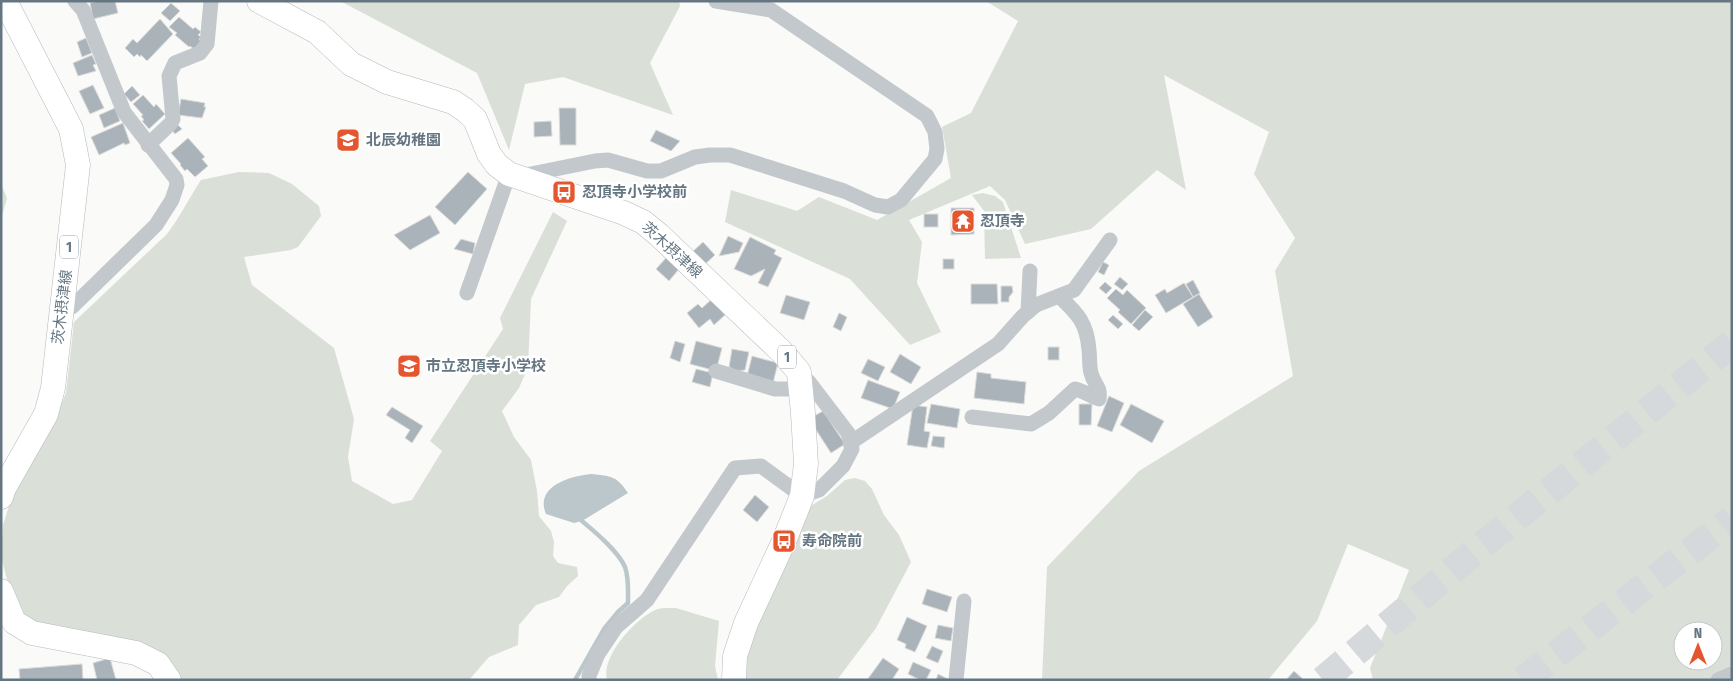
<svg xmlns="http://www.w3.org/2000/svg" width="1733" height="681" viewBox="0 0 1733 681" font-family="'Fira Sans Condensed','Noto Sans JP',sans-serif">
	<style>
		.green { fill: #dadfd7; fill-rule: evenodd }
		.water { fill: #bbc7cb }
		.lines { fill: none; stroke-linecap: round; stroke-linejoin: round }
		.stream { stroke: #bbc7cb; stroke-width: 4.5 }
		.building { fill: #aab3b9; stroke: #dcdcda }
		.motorway-tunnel { stroke: #d5d9db; stroke-width: 28; stroke-dasharray: 28 14; stroke-linecap: butt }
		.primary-casing { stroke: #b5babe; stroke-width: 25 }
		.minor { stroke: #c3c8cc; stroke-width: 15 }
		.primary { stroke: #fff; stroke-width: 24 }
		.labels { text-anchor: middle; stroke-width: 5; stroke-linejoin: round; paint-order: stroke }
		.shield { fill: #fff; stroke: #939fa8; stroke-width: 1 }
		.shield-label { font-size: 14px; font-weight: bold; fill: #657683 }
		.poi-label { font-size: 15px; font-weight: bold; fill: #657683; stroke: #fff; text-anchor: start }
		.street-label { font-size: 15px; fill: #657683; stroke: #fff }
	</style>
	<rect width="100%" height="100%" fill="#fafaf8"/>
	<!-- green -->
	<g class="green">
		<polygon points="340,1 679,1 680,6 650,63 673,115 563,77 525,84 509,150 477,73"/>
		<path d="M986,1H1732V680H1373L1370,668L1409,570L1348,544L1317,621L1268,680H1042L1047,567L1139,471L1293,376L1275,271L1295,238L1254,174L1269,132L1164,75L1186,190L1157,170L1091,229L1025,244L1005,200L990,186L909,220L922,242L917,283L941,332L910,345L850,279L725,222L731,190L797,211L819,197L877,220L951,178L942,127L971,113L1018,21ZM1683,631H1713V661H1683Z"/>
		<path d="M239,172L269,173L292,184L319,206L321,216L298,247L291,250L244,257L252,285L334,348L354,419L348,457L352,481L393,504L412,500L442,451L430,441L503,329L500,318L553,212L567,221L531,299L528,367L519,388L502,411L514,437L531,460L537,491L539,516L551,531L554,542L553,556L558,563L577,567L578,576L567,586L559,597L536,605L519,625L518,645L489,657L469,680H182L179,675L32,624L19,615L9,588L1,556L3,525L14,490L56,417L66,393L74,322L167,234C180,217 189,198 201,180Z"/>
		<polygon points="1,184 7,198 1,219"/>
		<polygon points="983,193 995,196 1003,202 1021,258 985,259 984,211 972,195"/>
		<polygon points="855,478 865,481 872,489 884,515 899,535 911,562 876,628 837,680 746,680 745,655 809,507 827,496 845,480"/>
		<path d="M676,608L719,621L715,666L718,680H607C601,656 634,621 653,611C659,607 669,608 676,608Z"/>
	</g>
	<!-- water -->
	<path class="water" d="M591,474C611,476 617,476 628,493L582,521L574,523L546,514C534,486 571,476 591,474Z"/>
	<g class="lines">
		<!-- stream -->
		<path class="stream" d="M575,680L604,629L618,612L628,603C628,591 629,578 625,567C618,551 595,532 582,521"/>
	</g>
	<!-- building -->
	<g class="building">
		<polygon points="98,1 115,1 118,13 93,19 90,3"/>
		<polygon points="171,3 180,11 170,21 161,13"/>
		<polygon points="179,17 193,29 195,27 201,32 198,35 201,37 199,39 202,43 195,50 190,46 189,47 175,35 177,33 169,27"/>
		<polygon points="160,19 173,34 147,61 141,55 140,57 137,54 134,57 125,48 133,39 137,43"/>
		<polygon points="86,38 92,53 82,57 77,42"/>
		<polygon points="92,55 96,64 93,65 96,71 78,76 73,63"/>
		<polygon points="93,85 104,108 90,114 79,91"/>
		<polygon points="132,86 140,95 131,102 124,94"/>
		<polygon points="143,95 154,107 156,104 165,114 149,129 142,121 144,120 141,116 143,115 133,104"/>
		<polygon points="181,99 205,103 204,107 206,107 202,118 178,115"/>
		<polygon points="115,108 120,121 104,128 99,115"/>
		<polygon points="559,108 576,108 576,145 560,145"/>
		<polygon points="551,121 552,136 534,137 534,122"/>
		<polygon points="123,123 130,143 125,145 124,143 99,155 91,137"/>
		<polygon points="178,125 182,129 175,134 172,130"/>
		<polygon points="656,130 680,141 671,151 650,141"/>
		<polygon points="188,138 205,157 202,159 208,166 195,177 187,169 185,171 180,165 181,164 171,153"/>
		<polygon points="468,172 487,189 455,225 435,207"/>
		<polygon points="951,208 974,208 974,234 951,235"/>
		<rect x="924" y="214" width="14" height="13"/>
		<polygon points="430,215 440,233 410,250 394,235"/>
		<polygon points="728,236 743,243 739,252 719,256"/>
		<polygon points="750,237 776,250 774,254 782,258 768,287 758,283 765,269 751,276 734,269"/>
		<polygon points="461,239 475,243 473,254 454,249"/>
		<polygon points="703,242 715,255 702,267 690,254"/>
		<polygon points="666,258 679,269 669,281 656,269"/>
		<rect x="943" y="259" width="11" height="10"/>
		<polygon points="1103,262 1109,265 1104,275 1098,272"/>
		<polygon points="1120,277 1128,284 1122,290 1114,284"/>
		<polygon points="1193,280 1200,293 1193,297 1186,284"/>
		<polygon points="1105,282 1112,288 1106,294 1099,288"/>
		<polygon points="1184,283 1193,297 1166,313 1155,295 1165,289 1167,293"/>
		<polygon points="971,284 997,284 998,304 971,304"/>
		<polygon points="1001,286 1012,286 1013,292 1009,297 1009,302 1001,302"/>
		<polygon points="1116,289 1123,295 1127,290 1146,308 1131,324 1118,312 1120,310 1107,298"/>
		<polygon points="1199,294 1213,317 1198,327 1183,304"/>
		<polygon points="786,295 810,302 804,320 780,313"/>
		<polygon points="712,299 725,315 714,325 710,319 699,328 687,313 698,304 702,308"/>
		<polygon points="1145,310 1153,317 1139,331 1132,325"/>
		<polygon points="839,313 847,317 841,331 833,327"/>
		<polygon points="1113,315 1123,324 1118,329 1108,320"/>
		<polygon points="675,341 685,344 680,362 670,358"/>
		<polygon points="696,341 722,348 716,371 690,364"/>
		<rect x="1048" y="347" width="11" height="13"/>
		<polygon points="732,349 749,352 745,370 737,371 729,367"/>
		<polygon points="900,354 921,367 911,384 890,372"/>
		<polygon points="752,356 778,363 773,383 747,376"/>
		<polygon points="868,359 885,367 878,381 861,373"/>
		<polygon points="696,369 713,373 710,387 692,382"/>
		<polygon points="977,372 991,374 991,378 1026,382 1024,404 974,398"/>
		<polygon points="868,380 900,392 893,409 861,398"/>
		<polygon points="1109,396 1124,403 1112,432 1097,426"/>
		<polygon points="931,404 960,409 957,428 927,423"/>
		<polygon points="1079,404 1092,404 1091,425 1079,425"/>
		<polygon points="1131,404 1164,421 1152,443 1120,425"/>
		<polygon points="913,405 927,407 924,431 930,432 927,448 907,445"/>
		<polygon points="392,407 423,426 412,443 405,438 410,430 386,415"/>
		<polygon points="823,411 845,444 831,453 809,419"/>
		<polygon points="933,436 945,437 944,448 931,446"/>
		<polygon points="755,495 769,507 757,522 743,510"/>
		<polygon points="927,589 952,597 947,612 922,604"/>
		<polygon points="907,617 927,626 915,652 905,648 906,644 897,640"/>
		<polygon points="938,625 953,628 951,641 935,638"/>
		<polygon points="932,646 943,651 938,663 926,658"/>
		<polygon points="110,658 116,680 97,680 93,663"/>
		<polygon points="883,658 899,669 892,680 867,680"/>
		<polygon points="913,662 931,670 926,680 920,680 908,674"/>
		<polygon points="82,664 83,680 20,680 19,669"/>
		<polygon points="1294,671 1304,680 1286,680"/>
		<polygon points="938,674 950,680 936,680"/>
	</g>
	<g class="lines">
		<!-- motorway-tunnel -->
		<g class="motorway-tunnel">
			<polyline points="1323,680 1474,552 1732,343"/>
			<polyline points="1523,680 1732,519"/>
		</g>
		<!-- primary casing -->
		<g class="primary-casing">
			<g id="primary">
				<polyline points="259,1 317,32 351,64 387,82 453,102 465,110 475,119 489,154 497,165 509,174 624,213 643,222 659,235 782,352 799,372 803,413 806,464 802,496 784,541 746,623 735,656 734,680"/>
				<polyline points="1,497 4,488 46,414 53,388 78,165 71,129 5,1"/>
				<polyline points="1,591 14,622 32,633 136,653 158,664 169,680"/>
			</g>
		</g>
		<!-- minor -->
		<g class="minor">
			<polyline points="148,145 171,123 173,119 169,76 175,63 200,53 207,44 211,1"/>
			<polyline points="521,176 595,161 608,160 647,171 661,171 695,157 710,155 730,155 844,191 875,205 888,207 901,200 935,159 937,149 935,132 927,116 771,10 716,1"/>
			<polyline points="467,293 509,174"/>
			<polyline points="62,308 72,307 156,225 172,200 177,185 176,179 124,112 83,10 75,1"/>
			<polyline points="1028,312 1030,271"/>
			<polyline points="716,371 775,389 801,389"/>
			<path d="M972,417L1031,424L1049,413L1075,389C1084,391 1090,396 1099,399C1101,386 1094,385 1091,373C1089,366 1090,357 1089,350C1087,323 1078,314 1059,296"/>
			<polyline points="850,443 998,344 1023,316 1036,305 1074,290 1110,240"/>
			<polyline points="589,680 589,676 598,654 616,627 647,600 735,468 761,466 802,496 819,490 843,466 852,449 848,433 809,382 799,372"/>
			<polyline points="956,680 964,601"/>
			<polyline points="1718,680 1732,674"/>
		</g>
		<!-- primary -->
		<use href="#primary" class="primary"/>
	</g>
	<!-- icons -->
	<defs>
		<g id="school-square" transform="scale(1.25)"><rect x="-9" y="-9" width="18" height="18" rx="4" fill="#e4572e" stroke="#fff"/><path d="M0-5L7-2L0 1L-7-2ZM-4 1L0 2.5L4 1V4Q0 6-4 4Z" fill="#fff"/></g>
		<g id="bus-square" transform="scale(1.25)"><rect x="-9" y="-9" width="18" height="18" rx="4" fill="#e4572e" stroke="#fff"/><path d="M-5-6H5V4H4V6H2V4H-2V6H-4V4H-5ZM-3.5-4V0h7V-4ZM-3.5 1.2v1.5H-2V1.2ZM2 1.2v1.5H3.5V1.2Z" fill="#fff"/></g>
		<g id="temple-square" transform="scale(1.25)"><rect x="-9" y="-9" width="18" height="18" rx="4" fill="#e4572e" stroke="#fff"/><path d="M0-6L5-2H3V0L6.5 2.5H4V6H1.5V3h-3V6H-4V2.5H-6.5L-3 0V-2H-5Z" fill="#fff"/></g>
	</defs>
	<g fill-rule="evenodd">
		<use href="#school-square" x="348" y="140"/>
		<use href="#bus-square" x="564" y="192"/>
		<use href="#temple-square" x="963" y="221"/>
		<use href="#school-square" x="409" y="366"/>
		<use href="#bus-square" x="784" y="541"/>
	</g>
	<g class="labels">
		<!-- shield labels -->
		<g class="shield">
			<rect x="60" y="235.5" width="18" height="23" rx="4"/>
			<rect x="778" y="345.5" width="18" height="23" rx="4"/>
		</g>
		<g class="shield-label">
			<text x="69" y="252">1</text>
			<text x="787" y="362">1</text>
		</g>
		<!-- poi labels -->
		<g class="poi-label">
			<text x="366" y="145">北辰幼稚園</text>
			<text x="582" y="197">忍頂寺小学校前</text>
			<text x="980" y="226">忍頂寺</text>
			<text x="426" y="371">市立忍頂寺小学校</text>
			<text x="802" y="546">寿命院前</text>
		</g>
		<!-- street labels -->
		<g class="street-label">
			<text transform="translate(672 250) rotate(42)" y="5">茨木摂津線</text>
			<text transform="translate(62 307) rotate(-83)" y="5">茨木摂津線</text>
		</g>
	</g>
	<!-- border -->
	<rect width="1733" height="681" fill="none" stroke="#657683" stroke-width="5"/>
	<!-- north arrow -->
	<g transform="translate(1698 646)"><circle r="24" fill="#ffffff" stroke="#c1c8cd"/>
	<path d="M0-4L9 19L0 12L-9 19Z" fill="#e4572e"/>
	<text y="-8" font-size="14" font-weight="bold" text-anchor="middle" fill="#657683">N</text>
	</g>
</svg>
